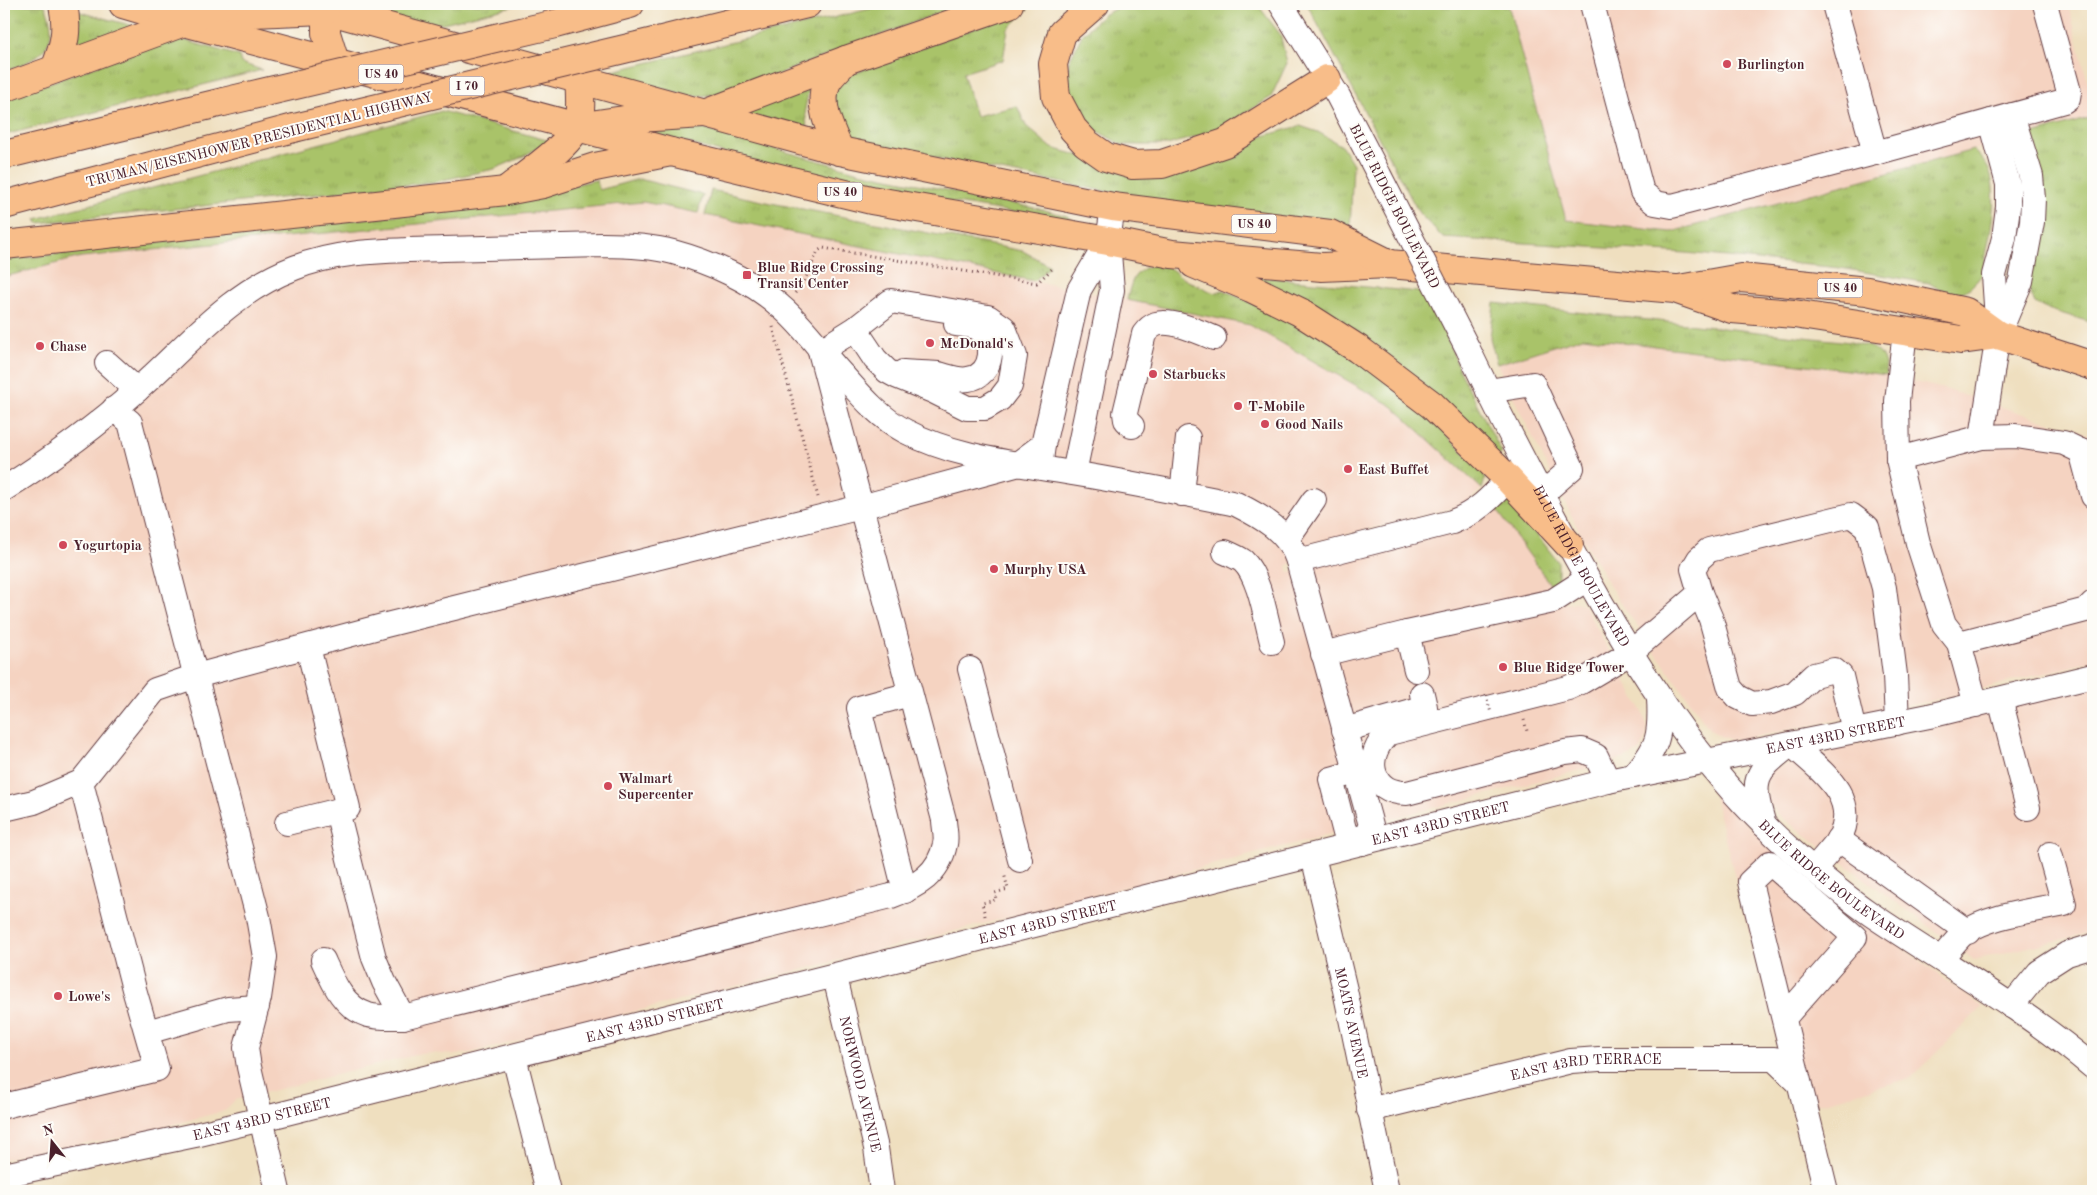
<svg xmlns="http://www.w3.org/2000/svg" width="2097" height="1195" viewBox="0 0 2097 1195" font-family="'Old Standard TT',serif">
	<style>
		.built { fill: #f5d3c1 }
		.grass { fill: url(#grass-tufts); stroke: #7a714a }
		.lines { fill: none; stroke-linecap: round; stroke-linejoin: round }
		.minor-casing { stroke: #633c41; stroke-width: 26 }
		.major-casing { stroke: #633c41; stroke-width: 30 }
		.highway-casing { stroke: #633c41; stroke-width: 30 }
		.path { stroke: #633c41; stroke-width: 3; stroke-dasharray: 1 4; stroke-linecap: butt }
		.minor { stroke: #fff; stroke-width: 24 }
		.major { stroke: #f8bd89; stroke-width: 28 }
		.highway { stroke: #f8bd89; stroke-width: 28 }
		.minor-bridge-casing { stroke: #633c41; stroke-width: 26; stroke-linecap: butt }
		.highway-bridge-casing { stroke: #633c41; stroke-width: 30; stroke-linecap: butt }
		.path-bridge { stroke: #633c41; stroke-width: 3; stroke-dasharray: 1 4; stroke-linecap: butt }
		.minor-bridge { stroke: #fff; stroke-width: 24 }
		.highway-bridge { stroke: #f8bd89; stroke-width: 28 }
		.poi-dot { fill: #d1495b; stroke: #fdfcf7; stroke-width: 2 }
		.labels { text-anchor: middle; stroke-width: 4; stroke-linejoin: round; paint-order: stroke }
		.shield { fill: #fdfcf7; stroke: #806168; stroke-width: 1 }
		.shield-label { font-size: 12px; font-weight: bold; fill: #4a1f2b }
		.poi-label { font-size: 14px; font-weight: bold; fill: #4a1f2b; stroke: #fdfcf7; text-anchor: start }
		.street-label { font-size: 14px; fill: #4a1f2b; stroke: #fdfcf7 }
	</style>
	<defs>
		<pattern id="grass-tufts" width="24" height="20" patternUnits="userSpaceOnUse" patternTransform="scale(1.25)"><rect width="24" height="20" fill="#a9c369"/><path d="M3 7l-1-3M5 7V3M7 7l1-3M15 17l-1-3M17 17v-4M19 17l1-3" fill="none" stroke="#93a75b"/></pattern>
	</defs>
	<rect width="100%" height="100%" fill="#fdfcf7"/>
	<filter id="ink" filterUnits="userSpaceOnUse"><feTurbulence type="fractalNoise" baseFrequency=".02" numOctaves="2"/><feDisplacementMap in="SourceGraphic" scale="10" xChannelSelector="R" yChannelSelector="G"/><feConvolveMatrix kernelMatrix="1 2 1 2 8 2 1 2 1" color-interpolation-filters="sRGB"/></filter>
	<filter id="wash" filterUnits="userSpaceOnUse"><feTurbulence type="fractalNoise" baseFrequency=".0096" numOctaves="4" result="noise"/><feDisplacementMap in="SourceGraphic" scale="20" xChannelSelector="R" yChannelSelector="G"/><feGaussianBlur stdDeviation="1.12" result="paint"/><feColorMatrix in="noise" values="0 0 0 0 0 0 0 0 0 0 0 0 0 0 0 0 0 1.4 0 .05"/><feComposite in="paint" operator="in"/></filter>
	<g filter="url(#wash)">
		<rect width="100%" height="100%" fill="#efdfbf"/>
		<!-- built -->
		<g class="built">
			<polygon points="1508,4 2068,4 2093,103 2093,117 1671,232 1565,220"/>
			<polygon points="643,202 1250,325 1392,406 1482,489 1461,506 1313,543 1287,566 1289,573 1495,507 1565,604 1576,602 1584,605 1643,713 1646,723 1647,736 1640,751 1623,759 1010,917 470,1053 454,1055 432,1053 420,1054 235,1100 224,1111 121,1138 37,1151 4,1159 4,277 81,257"/>
			<polygon points="1583,337 1887,375 1948,390 2093,436 2093,661 1954,696 1749,738 1732,740 1720,736 1710,730 1614,593 1580,533 1497,364"/>
			<polygon points="2093,685 2093,932 1974,960 1780,816 1768,802 1765,779 1771,770 1784,766 1826,752"/>
			<polygon points="1713,793 1793,867 1982,1007 1911,1078 1817,1104 1802,1073 1781,1053"/>
		</g>
		<!-- grass -->
		<g class="grass">
			<path d="M4,4L45,5C63,47 38,59 4,72Z"/>
			<polygon points="357,4 521,4 423,28"/>
			<polygon points="890,4 962,4 736,90 715,95 690,96 605,73"/>
			<polygon points="1125,4 1257,4 1280,34 1287,63 1271,97 1216,131 1167,145 1122,145 1094,129 1081,115 1066,84 1069,61 1082,35 1103,15"/>
			<path d="M1307,4H1508L1566,220L1671,232L1973,150C1980,157 1988,165 1991,175C1997,202 1991,229 1986,255C1985,261 1985,269 1982,274C1978,281 1969,290 1962,292C1951,296 1939,289 1929,283L1840,268L1686,253L1443,238L1419,213Z"/>
			<polygon points="1030,7 1008,29 1003,60 963,73 976,116 1017,106 1026,126 1052,148 1096,160 1150,167 1300,126 1318,132 1342,146 1353,164 1350,230 1141,198 893,150 846,136 833,96 836,89 849,75"/>
			<polygon points="76,11 138,27 64,55"/>
			<polygon points="172,39 180,39 239,56 241,63 262,70 4,135 4,99"/>
			<polygon points="811,80 805,108 807,129 729,111"/>
			<polygon points="442,111 550,141 520,158 494,169 433,182 38,223 36,219"/>
			<polygon points="2093,117 2093,323 2044,308 2035,303 2029,291 2026,136"/>
			<polygon points="619,124 689,125 859,172 1044,210 1067,216 1077,223 829,182"/>
			<polygon points="639,179 703,195 698,213 643,202 81,257 4,277 4,260 484,205 596,180 599,190"/>
			<polygon points="711,190 771,203 1023,251 1050,266 1034,281 705,215"/>
			<path d="M1156,264C1170,264 1176,275 1188,281C1197,285 1206,289 1214,293L1223,290L1317,332L1399,389L1484,472L1485,479L1482,489L1392,406L1250,325L1127,300C1132,279 1133,271 1156,264Z"/>
			<polygon points="1241,275 1429,293 1459,369 1502,453 1496,458"/>
			<path d="M1494,303L1850,342C1875,348 1883,347 1887,375L1583,337L1497,364L1490,338Z"/>
			<polygon points="1507,501 1512,502 1558,562 1558,579 1552,587 1495,507"/>
		</g>
	</g>
	<g filter="url(#ink)">
		<g class="lines">
			<!-- minor casing -->
			<g class="minor-casing">
				<g id="minor">
					<polyline points="1281,4 1338,96 1379,175"/>
					<polyline points="1592,4 1642,192 1655,203 1672,206 1875,153"/>
					<polyline points="1834,4 1875,153 2064,101 2068,98 2069,92 2045,4"/>
					<polyline points="1991,121 2008,184 2008,207 2004,238 1994,275 1998,335 1982,437 2016,436 2064,443 2093,457"/>
					<polyline points="1905,331 1897,401 1898,459 1918,543 1944,624 1959,643 1976,705"/>
					<polyline points="2000,331 2021,281 2032,222 2033,199 2031,176 2012,115"/>
					<path id="s1" d="M1468,349C1502,420 1538,489 1576,558C1635,665 1699,769 1792,851C1817,873 1844,896 1872,915C1946,965 2025,1009 2093,1067"/>
					<polyline points="820,351 855,329 891,301 988,317 1004,328 1015,356 1010,386 1000,399 985,408 967,408 935,392 898,377 887,371 875,359 855,329"/>
					<polyline points="107,363 137,390"/>
					<path d="M903,372C915,373 927,373 938,374C947,376 959,381 968,379C994,376 998,337 975,327C969,325 961,325 956,324"/>
					<polyline points="1488,391 1533,384 1572,468 1541,495"/>
					<polyline points="114,409 130,422 258,917 265,957 259,998 246,1048 249,1067 278,1191"/>
					<path d="M1132,426L1126,420L1125,413L1144,334C1147,330 1151,326 1156,324C1171,319 1200,332 1214,338"/>
					<polyline points="2081,451 2093,496"/>
					<polyline points="1898,459 1982,437"/>
					<polyline points="1041,461 1043,445 1079,290 1108,241"/>
					<polyline points="1074,473 1112,290 1108,241 1113,207"/>
					<path d="M4,489C50,460 96,427 137,390C188,345 229,293 294,268C341,249 393,251 443,249C496,248 549,246 602,245C625,245 651,246 673,252C710,262 751,280 780,306C802,324 819,349 838,370C858,392 878,417 905,431C956,458 1016,463 1072,473C1127,482 1181,493 1236,504C1262,517 1289,532 1298,561L1371,825L1362,843"/>
					<polyline points="1182,494 1188,438"/>
					<polyline points="1287,539 1314,500"/>
					<path d="M1225,552C1232,555 1237,557 1243,561C1260,577 1266,620 1272,642"/>
					<path d="M1298,561L1452,522C1476,513 1491,498 1508,479"/>
					<polyline points="1700,593 1711,619 1730,688 1738,697 1752,704 1771,702 1795,693 1814,675 1834,670 1841,676 1854,731"/>
					<polyline points="1407,633 1416,670"/>
					<polyline points="1959,643 2086,610 2093,603"/>
					<polyline points="1323,654 1407,633 1553,601 1587,579"/>
					<polyline points="970,669 1020,860"/>
					<polyline points="2000,699 2028,808"/>
					<polyline points="1344,730 1425,707 1422,694"/>
					<polyline points="1356,772 1331,779 1345,833 1362,843"/>
					<path d="M1633,776C1659,747 1661,735 1659,697"/>
					<path d="M1608,781L1596,756L1582,750L1565,752L1407,793C1369,793 1363,755 1389,733L1568,688L1581,682L1630,653L1700,593L1693,569L1699,559L1709,550L1851,515L1867,527L1884,588L1895,675L1897,723"/>
					<polyline points="4,809 34,802 81,782 155,690 196,676 386,625 861,507 1016,465 1043,445"/>
					<polyline points="337,811 374,958 384,982 403,1017"/>
					<polyline points="287,823 348,808 308,647"/>
					<path d="M1764,825C1750,778 1754,773 1791,744C1818,769 1862,797 1839,839C1832,849 1822,859 1814,869"/>
					<polyline points="1838,839 1968,932"/>
					<path id="s2" d="M1313,856L1345,990L1387,1191"/>
					<polyline points="905,891 859,708 910,694"/>
					<path d="M1941,959C1948,951 1956,940 1964,933C1990,915 2033,911 2064,904L2050,854"/>
					<path d="M323,960C333,982 343,1007 368,1015C379,1018 393,1017 403,1017L891,896C918,886 939,874 945,844C947,836 944,827 944,820L821,355"/>
					<path id="s3" d="M835,977L876,1148L882,1191"/>
					<polyline points="2011,1006 2039,972 2067,954 2093,946"/>
					<polyline points="1784,1018 1855,937 1770,863 1750,882 1826,1191"/>
					<polyline points="147,1032 228,1009 257,1007"/>
					<polyline points="514,1057 548,1191"/>
					<polyline points="4,1106 157,1069 134,989 81,782"/>
					<path id="s4" d="M1369,1110L1571,1061L1599,1059H1774L1798,1082"/>
					<path id="s5" d="M4,1175L195,1135L262,1119L1608,781L1929,716L2093,676"/>
				</g>
			</g>
			<!-- major casing -->
			<g class="major-casing">
				<g id="major">
					<polyline points="123,4 184,22 671,152 871,200 1108,241 1172,254 1322,267 1389,264 1675,289 1732,309 1794,314 1961,340 1998,335"/>
					<polyline points="305,4 840,151 1113,207 1330,234 1388,263"/>
					<polyline points="1194,264 1251,288 1300,312 1358,349 1432,405 1508,479 1569,545"/>
					<polyline points="1679,289 1741,278 1867,291 1966,312 1998,335 2093,366"/>
				</g>
			</g>
			<!-- highway casing -->
			<g class="highway-casing">
				<g id="highway">
					<polyline points="326,4 326,33 335,62"/>
					<polyline points="1095,4 1062,33 1053,64 1056,97 1073,129 1086,143 1106,157 1133,165 1162,164 1225,143 1327,79"/>
					<polyline points="205,18 228,14 325,10"/>
					<polyline points="555,24 630,4"/>
					<polyline points="641,45 807,4"/>
					<path d="M55,69C65,44 68,30 63,4"/>
					<polyline points="4,88 184,22 224,4"/>
					<polyline points="577,127 637,118 704,114 846,60 1009,4"/>
					<path d="M840,151C831,131 818,107 826,84C829,76 840,67 846,60"/>
					<polyline points="4,155 223,102"/>
					<path d="M509,188C526,175 570,145 577,126C582,112 580,94 579,80"/>
					<polyline points="4,205 294,128"/>
					<polyline points="4,245 506,191 543,184 595,167 671,152"/>
				</g>
			</g>
			<!-- path -->
			<g class="path">
				<polyline points="795,293 804,282 818,251 823,248 1037,283 1054,267"/>
				<polyline points="773,327 818,497"/>
				<polyline points="1524,720 1527,731"/>
				<polyline points="985,916 982,903 996,900 995,893 1008,889 1004,873"/>
			</g>
			<!-- minor -->
			<use href="#minor" class="minor"/>
			<!-- major -->
			<use href="#major" class="major"/>
			<!-- highway -->
			<use href="#highway" class="highway"/>
			<!-- minor-bridge casing -->
			<g class="minor-bridge-casing">
				<polyline id="minor-bridge" points="1379,175 1468,349"/>
			</g>
			<!-- highway-bridge casing -->
			<g class="highway-bridge-casing">
				<g id="highway-bridge">
					<polyline points="223,102 555,24"/>
					<polyline points="294,128 641,45"/>
				</g>
			</g>
			<!-- path-bridge -->
			<polyline class="path-bridge" points="1486,695 1491,713"/>
			<!-- minor-bridge -->
			<use href="#minor-bridge" class="minor-bridge"/>
			<!-- highway-bridge -->
			<use href="#highway-bridge" class="highway-bridge"/>
		</g>
	</g>
	<!-- markers -->
	<g class="poi-dot">
		<circle cx="1727" cy="64" r="5"/>
		<rect x="742" y="270" width="10" height="10" rx="2.5"/>
		<circle cx="930" cy="343" r="5"/>
		<circle cx="40" cy="346" r="5"/>
		<circle cx="1153" cy="374" r="5"/>
		<circle cx="1238" cy="406" r="5"/>
		<circle cx="1265" cy="424" r="5"/>
		<circle cx="1348" cy="469" r="5"/>
		<circle cx="63" cy="545" r="5"/>
		<circle cx="994" cy="569" r="5"/>
		<circle cx="1503" cy="667" r="5"/>
		<circle cx="608" cy="786" r="5"/>
		<circle cx="58" cy="996" r="5"/>
	</g>
	<g class="labels">
		<!-- shield labels -->
		<g class="shield">
			<rect x="358.5" y="64.5" width="45" height="19" rx="4"/>
			<rect x="449.5" y="76.5" width="35" height="19" rx="4"/>
			<rect x="817.5" y="182.5" width="45" height="19" rx="4"/>
			<rect x="1231.5" y="214.5" width="45" height="19" rx="4"/>
			<rect x="1817.5" y="278.5" width="45" height="19" rx="4"/>
		</g>
		<g class="shield-label">
			<text x="381" y="78">US 40</text>
			<text x="467" y="90">I 70</text>
			<text x="840" y="196">US 40</text>
			<text x="1254" y="228">US 40</text>
			<text x="1840" y="292">US 40</text>
		</g>
		<!-- poi labels -->
		<g class="poi-label">
			<text x="1737" y="69">Burlington</text>
			<text x="757" y="272">Blue Ridge Crossing<tspan x="757" dy="16">Transit Center</tspan></text>
			<text x="940" y="348">McDonald's</text>
			<text x="50" y="351">Chase</text>
			<text x="1163" y="379">Starbucks</text>
			<text x="1248" y="411">T-Mobile</text>
			<text x="1275" y="429">Good Nails</text>
			<text x="1358" y="474">East Buffet</text>
			<text x="73" y="550">Yogurtopia</text>
			<text x="1004" y="574">Murphy USA</text>
			<text x="1513" y="672">Blue Ridge Tower</text>
			<text x="618" y="783">Walmart<tspan x="618" dy="16">Supercenter</tspan></text>
			<text x="68" y="1001">Lowe's</text>
		</g>
		<!-- street labels -->
		<g class="street-label">
			<text transform="translate(259 139) rotate(-14)" y="5">TRUMAN/EISENHOWER PRESIDENTIAL HIGHWAY</text>
			<text transform="translate(1395 206) rotate(63)" y="5">BLUE RIDGE BOULEVARD</text>
			<text dy="5" stroke="none"><textPath href="#s1" startOffset="245">BLUE RIDGE BOULEVARD</textPath></text>
			<text dy="5" stroke="none"><textPath href="#s5" startOffset="1884">EAST 43RD STREET</textPath></text>
			<text dy="5" stroke="none"><textPath href="#s5" startOffset="1479">EAST 43RD STREET</textPath></text>
			<text dy="5" stroke="none"><textPath href="#s1" startOffset="650">BLUE RIDGE BOULEVARD</textPath></text>
			<text dy="5" stroke="none"><textPath href="#s5" startOffset="1074">EAST 43RD STREET</textPath></text>
			<text dy="5" stroke="none"><textPath href="#s5" startOffset="669">EAST 43RD STREET</textPath></text>
			<text dy="5" stroke="none"><textPath href="#s2" startOffset="171">MOATS AVENUE</textPath></text>
			<text dy="5" stroke="none"><textPath href="#s4" startOffset="222">EAST 43RD TERRACE</textPath></text>
			<text dy="5" stroke="none"><textPath href="#s3" startOffset="110">NORWOOD AVENUE</textPath></text>
			<text dy="5" stroke="none"><textPath href="#s5" startOffset="264">EAST 43RD STREET</textPath></text>
		</g>
	</g>
	<!-- margin -->
	<rect width="2097" height="1195" fill="none" stroke="#fdfcf7" stroke-width="20"/>
	<!-- north arrow -->
	<g transform="translate(52 1142) rotate(343)" stroke="#fdfcf7" stroke-width="4" paint-order="stroke">
	<path d="M0-4L9 19L0 12L-9 19Z" fill="#4a1f2b"/>
	<text y="-8" font-size="14" font-weight="bold" text-anchor="middle" fill="#4a1f2b">N</text>
	</g>
</svg>
